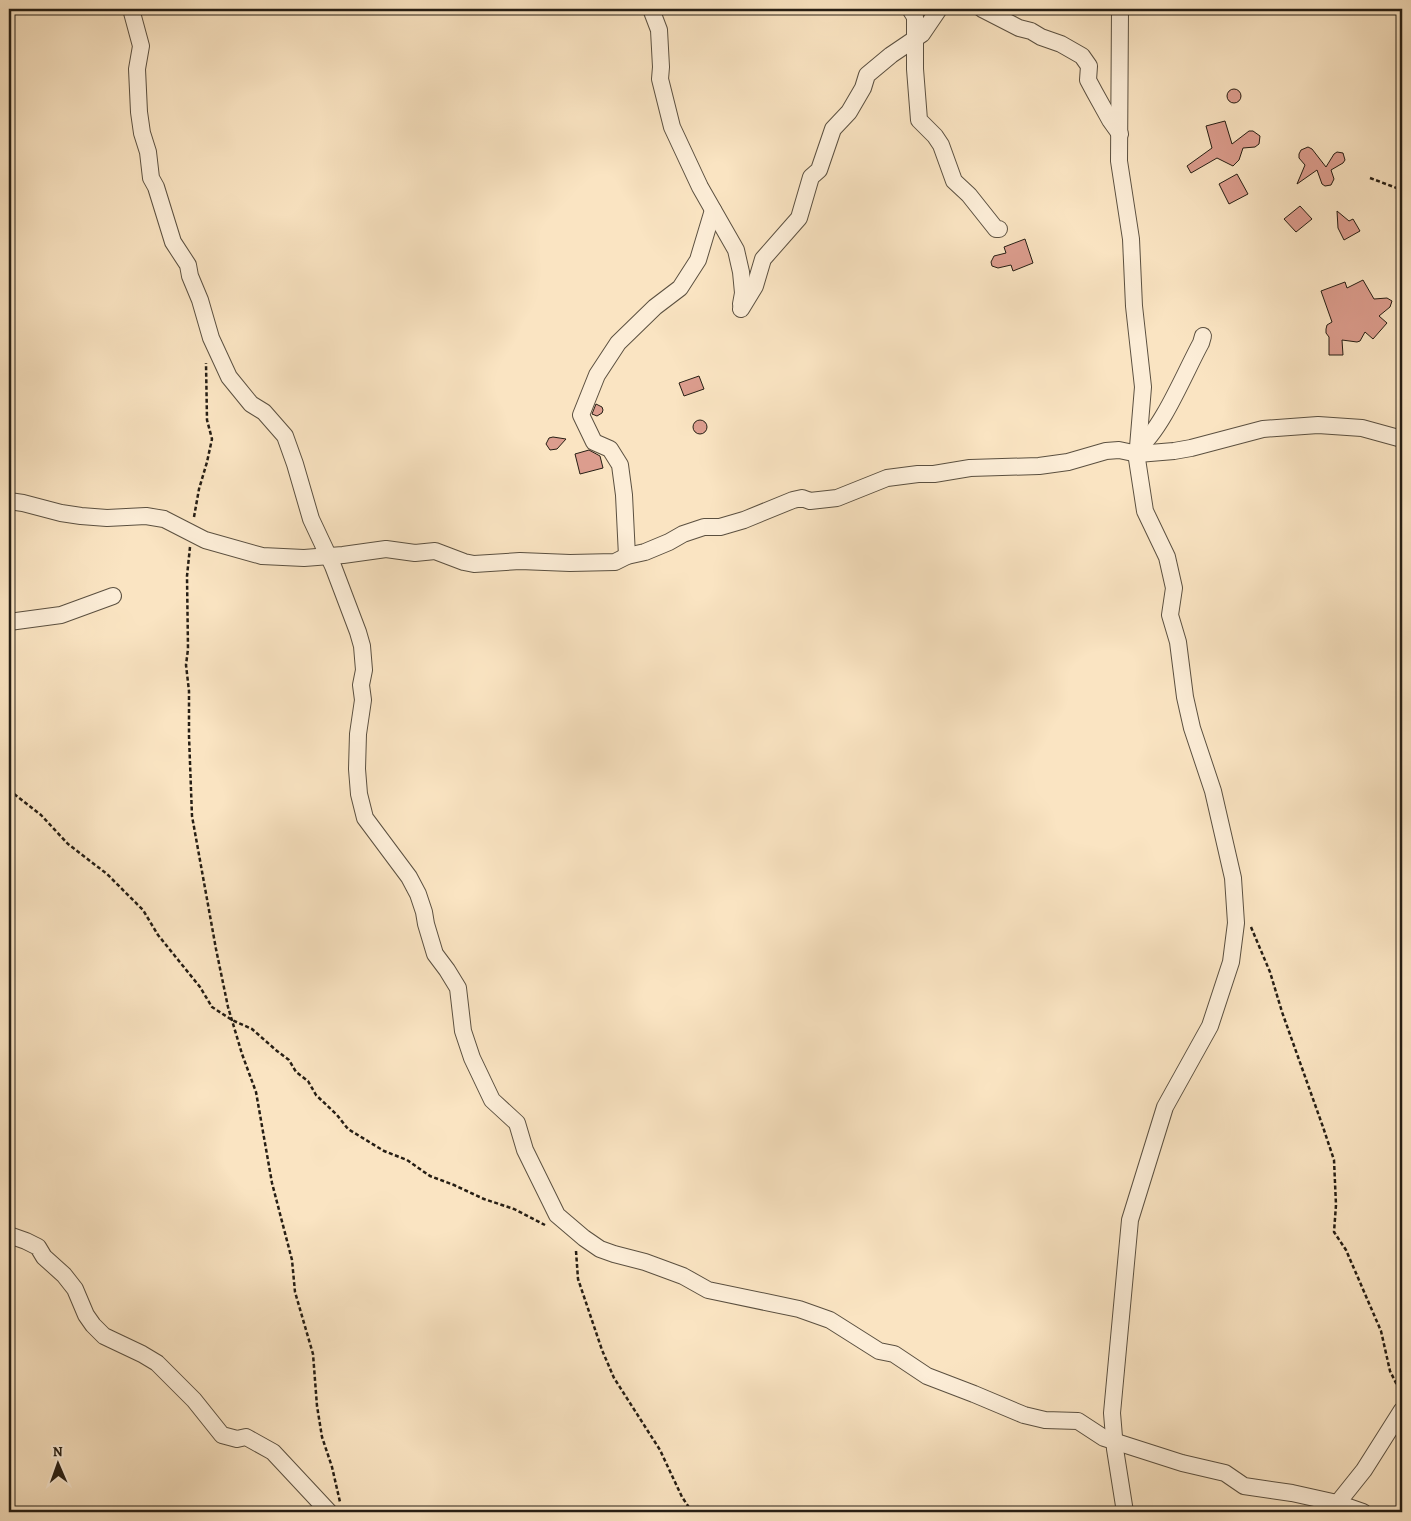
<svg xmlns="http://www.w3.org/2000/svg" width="1411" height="1521" viewBox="0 0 1411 1521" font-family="Alegreya,serif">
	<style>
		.building { fill: #dc9d8e; stroke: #261e14 }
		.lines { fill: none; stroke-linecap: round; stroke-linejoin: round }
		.minor-casing { stroke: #5b5040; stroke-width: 18 }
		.path { stroke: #261e14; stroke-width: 2.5; stroke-dasharray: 4 2.5; stroke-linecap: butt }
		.minor { stroke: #fcedd7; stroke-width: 16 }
	</style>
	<rect width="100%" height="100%" fill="#fae4c2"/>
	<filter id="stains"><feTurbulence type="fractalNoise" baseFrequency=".004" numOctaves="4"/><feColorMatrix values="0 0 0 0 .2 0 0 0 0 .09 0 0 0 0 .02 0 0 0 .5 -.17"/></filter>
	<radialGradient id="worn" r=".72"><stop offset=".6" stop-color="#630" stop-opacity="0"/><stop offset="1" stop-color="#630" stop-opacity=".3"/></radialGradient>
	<!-- building -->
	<g class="building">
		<circle cx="1234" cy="96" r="7"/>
		<polygon points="1225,121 1232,144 1249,131 1253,131 1260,136 1259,144 1255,147 1243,148 1239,160 1233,166 1217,158 1191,173 1187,166 1212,148 1206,126"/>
		<polygon points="1308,147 1312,149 1326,167 1334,154 1337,152 1343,153 1345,160 1343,163 1331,170 1334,179 1331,185 1325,186 1322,184 1317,170 1297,184 1305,165 1299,158 1299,154 1301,150"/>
		<polygon points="1237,174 1248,194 1229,204 1219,184"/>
		<polygon points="1300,206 1312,219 1296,232 1284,219"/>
		<polygon points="1337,211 1349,221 1353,219 1360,231 1344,240 1338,228"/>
		<polygon points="1025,239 1033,263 1013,271 1011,265 998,268 992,266 991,262 994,256 1006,253 1004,247"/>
		<polygon points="1363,280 1374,299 1387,298 1392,301 1390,307 1379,316 1387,323 1373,339 1365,332 1360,341 1357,342 1342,340 1343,355 1329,355 1329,337 1326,333 1326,329 1327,325 1332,322 1321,291 1345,282 1347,288"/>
		<polygon points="699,376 704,389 684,396 679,383"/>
		<polygon points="596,404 602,407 603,410 602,413 597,416 592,414"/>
		<circle cx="700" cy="427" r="7"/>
		<polygon points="553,437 566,439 557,449 550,450 546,444 549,438"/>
		<polygon points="589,450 600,456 603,468 580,474 575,454"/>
	</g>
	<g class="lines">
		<!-- minor casing -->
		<g class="minor-casing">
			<g id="minor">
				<polyline points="131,9 141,46 137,69 139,112 142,133 148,152 151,178 156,187 173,242 188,265 190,276 200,300 211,338 229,377 251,404 264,412 285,436 295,464 311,519 333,566 358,632 362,646 364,670 361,685 363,700 358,734 357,769 359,794 365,818 409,877 418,894 424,912 426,924 435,954 447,970 458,988 463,1031 472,1058 492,1100 517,1123 525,1150 557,1215 584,1238 600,1249 614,1254 645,1262 683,1276 708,1290 799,1309 830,1320 879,1351 894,1354 927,1376 974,1394 1024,1415 1045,1420 1078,1421 1104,1438 1182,1463 1225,1473 1244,1486 1292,1493 1337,1503 1363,1512"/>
				<polyline points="651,9 659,30 661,67 660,79 672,127 700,187 736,250 741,272 743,293 741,304"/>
				<polyline points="910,9 915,17 915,69 919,120 935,136 941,145 954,181 969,195 996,229 999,229"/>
				<polyline points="982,9 1019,28 1031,31 1041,37 1061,44 1082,56 1089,66 1088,80 1095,93 1110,120 1120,134"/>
				<polyline points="1120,9 1119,161 1131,239 1134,306 1143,387 1137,459 1145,511 1167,557 1174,588 1170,615 1178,642 1185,697 1192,728 1213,791 1233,878 1236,923 1231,962 1210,1026 1165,1107 1130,1220 1112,1413 1115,1449 1125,1512"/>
				<polyline points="741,309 755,286 763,259 799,218 811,177 819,170 833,129 849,112 863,88 867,75 891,55 922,34 939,9"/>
				<path d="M1138,448C1162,430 1186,370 1201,343L1203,336"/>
				<polyline points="9,501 23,503 61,513 81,516 107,518 146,516 164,519 205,540 262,556 304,558 343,555 386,549 415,553 435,551 464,562 474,564 520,561 570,563 615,562 627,556 645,552 669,542 683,534 704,527 720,527 744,520 793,500 802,498 810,501 837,498 887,478 918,474 934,474 970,468 1039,466 1068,462 1106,451 1119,450 1138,454 1174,451 1191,448 1263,429 1318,425 1362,428 1402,439"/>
				<polyline points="627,556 624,495 620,465 610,449 594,442 581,415 597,375 618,343 655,307 680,288 698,260 713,210"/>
				<polyline points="9,622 61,615 113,596"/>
				<polyline points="9,1235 26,1241 38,1247 44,1257 64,1275 75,1289 86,1315 93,1325 104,1336 142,1354 157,1363 194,1400 222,1435 237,1439 246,1437 273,1452 329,1512"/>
				<polyline points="1332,1510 1364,1470 1402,1410"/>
			</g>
		</g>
		<!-- path -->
		<g class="path">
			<polyline points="1370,178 1402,190"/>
			<polyline points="194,517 199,489 207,462 212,439 207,420 206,363"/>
			<polyline points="190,547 187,576 188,649 186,665 189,691 189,736 192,816 216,949 228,1007 242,1054 256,1092 272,1183 292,1260 295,1292 313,1354 317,1406 322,1437 332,1467 340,1502"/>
			<polyline points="9,790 41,815 68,844 107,874 143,910 158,935 200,987 212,1007 232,1020 252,1029 277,1051 289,1060 296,1072 308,1081 316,1095 337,1115 348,1129 384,1151 407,1160 430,1176 454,1185 484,1199 514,1209 545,1225"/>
			<polyline points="1251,927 1270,972 1282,1012 1323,1127 1334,1160 1336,1205 1334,1232 1346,1250 1381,1331 1390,1371 1402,1395"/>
			<polyline points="576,1251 578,1279 602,1350 614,1378 660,1450 682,1497 692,1512"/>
		</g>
		<!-- minor -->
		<use href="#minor" class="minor"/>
	</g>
	<!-- margin -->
	<rect width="1411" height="1521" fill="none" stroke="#fae4c2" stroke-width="30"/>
	<rect x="10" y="10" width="1391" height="1501" fill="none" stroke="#261e14" stroke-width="2.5"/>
	<rect x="15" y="15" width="1381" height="1491" fill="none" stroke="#261e14"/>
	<!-- north arrow -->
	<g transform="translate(58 1464) rotate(358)" stroke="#fcedd7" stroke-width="4" paint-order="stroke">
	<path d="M0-4L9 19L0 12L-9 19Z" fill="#261e14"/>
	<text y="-8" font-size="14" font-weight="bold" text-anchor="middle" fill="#261e14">N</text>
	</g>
	<rect width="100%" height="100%" filter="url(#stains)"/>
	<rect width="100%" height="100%" fill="url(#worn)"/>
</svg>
